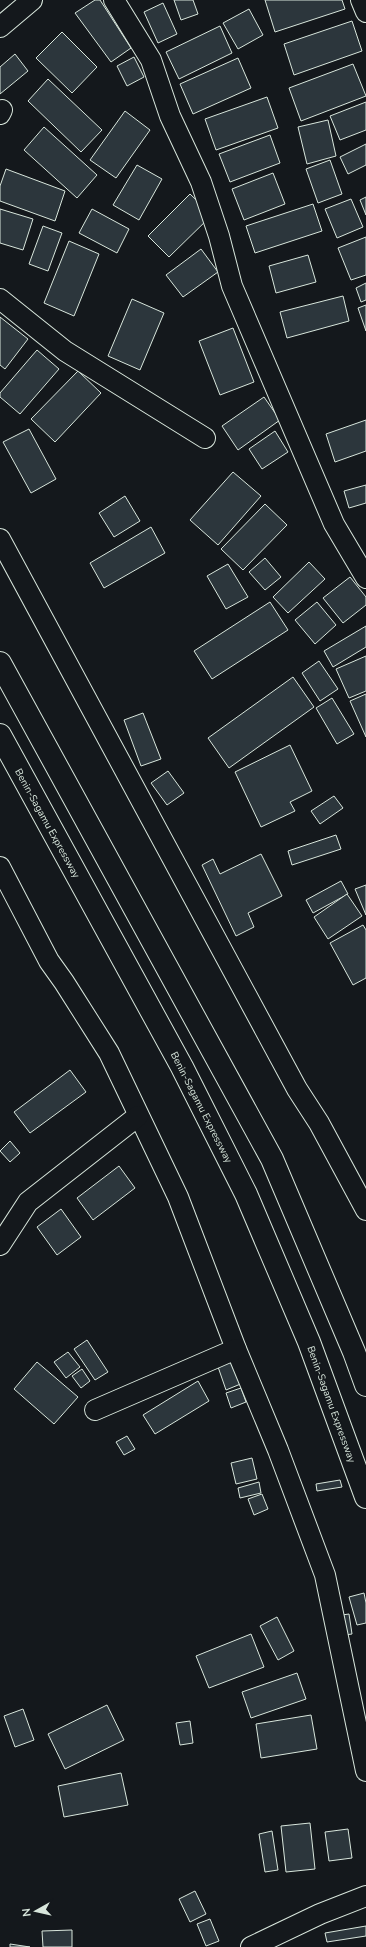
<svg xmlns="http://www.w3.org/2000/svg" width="366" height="1947" viewBox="0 0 366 1947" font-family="'Nunito Sans',sans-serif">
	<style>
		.building { fill: #2c363c; stroke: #d8e6dc }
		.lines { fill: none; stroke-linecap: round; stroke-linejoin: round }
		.minor-casing { stroke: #d8e6dc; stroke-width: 22 }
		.highway-casing { stroke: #d8e6dc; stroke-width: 24 }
		.minor { stroke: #14181c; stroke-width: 20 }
		.highway { stroke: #14181c; stroke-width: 22 }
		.labels { text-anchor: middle; stroke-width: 3; stroke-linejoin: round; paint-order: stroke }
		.street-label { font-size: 10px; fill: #d8e6dc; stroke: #14181c }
	</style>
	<rect width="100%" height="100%" fill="#14181c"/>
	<!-- building -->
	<g class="building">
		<polygon points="95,0 100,0 131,48 111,62 75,13"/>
		<polygon points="174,0 193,0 198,14 181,20"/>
		<polygon points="265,0 342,0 345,9 275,32"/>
		<polygon points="163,3 177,34 158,43 144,12"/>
		<polygon points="249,9 263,35 238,49 223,23"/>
		<polygon points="352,21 362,51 294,75 284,44"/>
		<polygon points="220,26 232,53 179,79 166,52"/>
		<polygon points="62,32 97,67 72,93 36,58"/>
		<polygon points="15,54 28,71 0,94 0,67"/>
		<polygon points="134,57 144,77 127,86 117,66"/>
		<polygon points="238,58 251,88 193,114 180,84"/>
		<polygon points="353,64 366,96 301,121 289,88"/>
		<polygon points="48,79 102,130 81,152 28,101"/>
		<polygon points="267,97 278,128 216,150 205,119"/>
		<polygon points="366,102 366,130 340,140 330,116"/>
		<polygon points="125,111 150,130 116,178 90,160"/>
		<polygon points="328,120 336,156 307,164 298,127"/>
		<polygon points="44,127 97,175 77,198 24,150"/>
		<polygon points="270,135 280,163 230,182 219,154"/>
		<polygon points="366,144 366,165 348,174 340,157"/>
		<polygon points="330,160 342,194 318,203 306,169"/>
		<polygon points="137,165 162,179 139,220 113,205"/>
		<polygon points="6,169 65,191 55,221 0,201 0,186"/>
		<polygon points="273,173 285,204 244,220 232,189"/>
		<polygon points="190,194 212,215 169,257 148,236"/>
		<polygon points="366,197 366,215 360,200"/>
		<polygon points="351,199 363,227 337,238 325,209"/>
		<polygon points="313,204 322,231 255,253 246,226"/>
		<polygon points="0,209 33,219 23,250 0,243"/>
		<polygon points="92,209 129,229 117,253 79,233"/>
		<polygon points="43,226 62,233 48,271 29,264"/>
		<polygon points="366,237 366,275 351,280 338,248"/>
		<polygon points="69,241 99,254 74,316 44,303"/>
		<polygon points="201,249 218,272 183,297 166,275"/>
		<polygon points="308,255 316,282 276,293 269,266"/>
		<polygon points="366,283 366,300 361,302 356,288"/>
		<polygon points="343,296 349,321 287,338 280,312"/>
		<polygon points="132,299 164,313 140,370 108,356"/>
		<polygon points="366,305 366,331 358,308"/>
		<polygon points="0,317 28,339 5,369 0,365"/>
		<polygon points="233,328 254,382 220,395 199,341"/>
		<polygon points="37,350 59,369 20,414 0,397 0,393"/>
		<polygon points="78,371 101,393 55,442 31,419"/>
		<polygon points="264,397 280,420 238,450 222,426"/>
		<polygon points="366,420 366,451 335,462 326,434"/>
		<polygon points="29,429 56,479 31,493 3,442"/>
		<polygon points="275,431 288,452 262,469 249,449"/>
		<polygon points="233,472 261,496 218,545 190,520"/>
		<polygon points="366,485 366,503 349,508 344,491"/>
		<polygon points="125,496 140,521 114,537 99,513"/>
		<polygon points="265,504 287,525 243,570 221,549"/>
		<polygon points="151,527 165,553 104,588 90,563"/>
		<polygon points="265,558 281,577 265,590 249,572"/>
		<polygon points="309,562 325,579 288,613 273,597"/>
		<polygon points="228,564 248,597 226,609 207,576"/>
		<polygon points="350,577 366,597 366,605 343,623 323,598"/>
		<polygon points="270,602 288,630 212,679 194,651"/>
		<polygon points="317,602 336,625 315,644 295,620"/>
		<polygon points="366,626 366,647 333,667 324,651"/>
		<polygon points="366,656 366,691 349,698 336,669"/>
		<polygon points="319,661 338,689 320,701 302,673"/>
		<polygon points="293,677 314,707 229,768 208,738"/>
		<polygon points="366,694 366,737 350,701"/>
		<polygon points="332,698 354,734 337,744 316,708"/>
		<polygon points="143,713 161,759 141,766 124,720"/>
		<polygon points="290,745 312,791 290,802 295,811 261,827 235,772"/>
		<polygon points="168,771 184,793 167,805 151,783"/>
		<polygon points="334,796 343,808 320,824 311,811"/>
		<polygon points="336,835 341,849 292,865 288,851"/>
		<polygon points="261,854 282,896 248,913 254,927 236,936 202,865 213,859 220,874"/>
		<polygon points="341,881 348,894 313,913 306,900"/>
		<polygon points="366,885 366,915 355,889"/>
		<polygon points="347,894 362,916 328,939 314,917"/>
		<polygon points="363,925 366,930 366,978 353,985 330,943"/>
		<polygon points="70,1070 86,1092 30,1133 14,1112"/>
		<polygon points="10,1141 20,1153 10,1162 0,1151"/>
		<polygon points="119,1166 135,1188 93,1220 77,1198"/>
		<polygon points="61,1209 81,1237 57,1255 37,1227"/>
		<polygon points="87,1340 108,1372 95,1380 74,1349"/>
		<polygon points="68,1352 80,1367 66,1378 54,1362"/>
		<polygon points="233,1355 243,1383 226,1390 216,1361"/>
		<polygon points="37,1362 78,1397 54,1424 14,1389"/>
		<polygon points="82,1369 90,1381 81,1388 72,1376"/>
		<polygon points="198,1381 209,1401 155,1434 143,1415"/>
		<polygon points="241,1388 246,1402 231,1408 226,1393"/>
		<polygon points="127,1436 135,1449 124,1455 116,1442"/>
		<polygon points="252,1458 257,1479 236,1484 231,1463"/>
		<polygon points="340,1480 342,1487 317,1491 316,1484"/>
		<polygon points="259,1482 261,1493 240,1498 238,1488"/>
		<polygon points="262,1494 268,1509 254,1515 248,1499"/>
		<polygon points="364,1593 366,1603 366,1623 357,1625 349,1597"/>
		<polygon points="349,1614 352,1634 345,1635 342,1615"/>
		<polygon points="277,1617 294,1651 278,1660 260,1626"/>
		<polygon points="251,1634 264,1667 209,1688 196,1656"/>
		<polygon points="297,1673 306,1699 251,1718 242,1692"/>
		<polygon points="107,1705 124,1740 65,1769 48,1734"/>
		<polygon points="23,1709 34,1740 15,1747 4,1716"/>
		<polygon points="311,1715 317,1749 261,1758 256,1724"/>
		<polygon points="190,1721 193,1743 180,1745 176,1723"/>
		<polygon points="121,1773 128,1805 64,1817 58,1786"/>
		<polygon points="310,1823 315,1869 286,1872 281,1826"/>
		<polygon points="348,1829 352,1858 329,1861 325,1832"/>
		<polygon points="272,1831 278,1870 265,1872 259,1834"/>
		<polygon points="195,1891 206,1914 190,1922 179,1899"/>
		<polygon points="210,1919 219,1941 206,1946 197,1924"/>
		<polygon points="366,1926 366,1936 327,1942 325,1933"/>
		<polygon points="72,1930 72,1947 43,1947 42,1931"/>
		<polygon points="10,1944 30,1947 10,1947"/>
	</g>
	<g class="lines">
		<!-- minor casing -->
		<g class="minor-casing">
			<g id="minor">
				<polyline points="114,0 151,60 170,116 201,182 219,236 232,286 334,524 366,578"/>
				<polyline points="361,0 366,12"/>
				<polyline points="0,27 32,0"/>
				<polyline points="0,114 2,110"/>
				<polyline points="0,299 65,351 205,438"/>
				<polyline points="0,539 297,1089 319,1123 366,1210"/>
				<polyline points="0,867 49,961 64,982 109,1053 178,1197 236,1349 278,1450 325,1575 366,1771"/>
				<polyline points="0,1245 28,1202 138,1116"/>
				<polyline points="95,1410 236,1349"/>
				<polyline points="251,1947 320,1914 366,1896"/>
			</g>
		</g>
		<!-- highway casing -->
		<g class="highway-casing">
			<g id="highway">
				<polyline points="0,663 272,1159 354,1352 366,1385"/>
				<polyline points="0,735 182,1067 246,1194 309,1342 366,1497"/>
			</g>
		</g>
		<!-- minor -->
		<use href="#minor" class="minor"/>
		<!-- highway -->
		<use href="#highway" class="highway"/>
	</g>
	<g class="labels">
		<!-- street labels -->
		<g class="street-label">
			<text transform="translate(48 823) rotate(61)" y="4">Benin-Sagamu Expressway</text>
			<text transform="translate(202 1107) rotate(63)" y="4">Benin-Sagamu Expressway</text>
			<text transform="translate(332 1404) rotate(70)" y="4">Benin-Sagamu Expressway</text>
		</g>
	</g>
	<!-- north arrow -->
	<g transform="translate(36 1911) rotate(262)" stroke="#14181c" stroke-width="3" paint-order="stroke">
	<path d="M0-3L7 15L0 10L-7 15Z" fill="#d8e6dc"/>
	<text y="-6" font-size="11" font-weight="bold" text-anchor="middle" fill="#d8e6dc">N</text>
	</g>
</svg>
